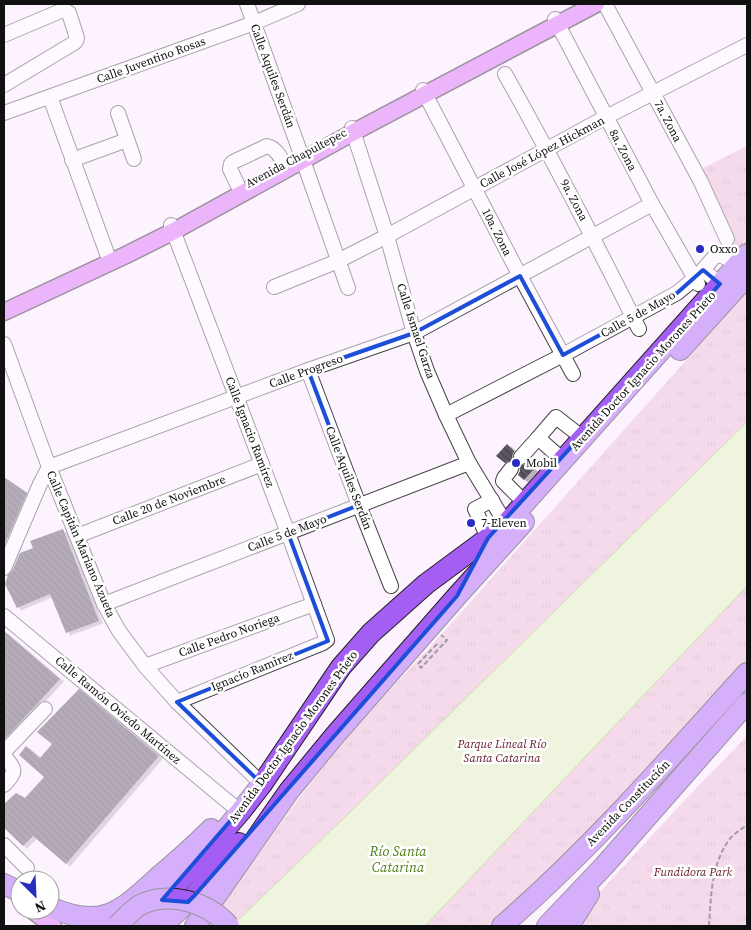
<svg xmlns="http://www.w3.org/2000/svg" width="751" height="930" viewBox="0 0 751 930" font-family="'Source Serif 4',serif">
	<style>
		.park { fill: url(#park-tufts) }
		.water { fill: #ddf6b8; stroke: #91cd40 }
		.building { fill: url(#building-back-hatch); filter: url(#shadow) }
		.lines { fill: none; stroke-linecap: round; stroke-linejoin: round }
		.minor-casing { stroke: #434343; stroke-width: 16 }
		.major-casing { stroke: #212121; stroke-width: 19 }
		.highway-casing { stroke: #212121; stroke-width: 22 }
		.path { stroke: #323232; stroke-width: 2; stroke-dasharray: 5 2.5; stroke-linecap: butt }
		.minor { stroke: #fff; stroke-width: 14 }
		.major { stroke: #d86bf7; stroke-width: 16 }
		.highway { stroke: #a55ef3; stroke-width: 20 }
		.highway-bridge-casing { stroke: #212121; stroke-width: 22; stroke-linecap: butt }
		.highway-bridge { stroke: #a55ef3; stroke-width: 20 }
		.marked { fill: none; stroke: #1d4ed8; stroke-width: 4; stroke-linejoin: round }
		.poi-dot { fill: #282cc0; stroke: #fff; stroke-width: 2 }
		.labels { text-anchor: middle; stroke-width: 5; stroke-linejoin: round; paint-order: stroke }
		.street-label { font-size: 12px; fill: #101010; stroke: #fff }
		.poi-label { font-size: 12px; fill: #101010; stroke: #fff; text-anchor: start }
		.park-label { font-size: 12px; font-style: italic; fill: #69202d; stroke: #fff }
		.water-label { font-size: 14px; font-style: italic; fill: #4e7e17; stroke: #fff }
	</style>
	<defs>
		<pattern id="park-tufts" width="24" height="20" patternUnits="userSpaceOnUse" patternTransform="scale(1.25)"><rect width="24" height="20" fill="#eabcd3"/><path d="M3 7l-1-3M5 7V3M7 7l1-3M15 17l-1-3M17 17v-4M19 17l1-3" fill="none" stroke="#c8a1b4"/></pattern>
		<pattern id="building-back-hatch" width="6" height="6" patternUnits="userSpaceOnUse" patternTransform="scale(1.25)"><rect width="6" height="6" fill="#524c59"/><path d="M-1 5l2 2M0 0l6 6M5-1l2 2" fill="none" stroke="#66616c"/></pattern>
		<filter id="shadow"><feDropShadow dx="4" dy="2.5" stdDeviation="0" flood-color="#0004"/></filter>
	</defs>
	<rect width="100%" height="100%" fill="#fdf3ff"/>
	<!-- park -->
	<g class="park">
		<polygon points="747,146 747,254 737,265 727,239 695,172"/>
		<polygon points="747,292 747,662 672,743 645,769 631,785 618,806 494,926 206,926 300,797 321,770 359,723 432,645"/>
		<polygon points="747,736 747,926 583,926 598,894 680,805"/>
	</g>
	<!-- water -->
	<polygon class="water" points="747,422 747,586 425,926 232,926 342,820"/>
	<!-- building -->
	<g class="building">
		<polygon points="507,444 514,451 512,456 513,461 508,461 505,463 496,456"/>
		<polygon points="528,463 534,469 524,480 518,475 520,471 519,465 523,465"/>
		<polygon points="4,477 27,493 4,546"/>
		<polygon points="63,529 99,621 66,633 50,594 17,608 5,584 8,575 12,571 20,553 33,548 30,541"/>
		<polygon points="4,631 60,679 4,740"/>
		<polygon points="79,689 159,756 66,864 33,836 23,846 4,828 4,804 16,793 25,798 44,777 19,755 26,746 40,758 52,744 37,732"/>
	</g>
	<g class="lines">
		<!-- minor casing -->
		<g class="minor-casing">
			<g id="minor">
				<polyline points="247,4 303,160 348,288"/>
				<polyline points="605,4 701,182 727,239"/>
				<polyline points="555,19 652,204 698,284"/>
				<polyline points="4,35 63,10 66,11 69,13 77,38 76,41 74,43 4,85"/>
				<path d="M505,74C552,158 596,243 639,329"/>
				<polyline points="423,90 520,276 573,374"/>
				<polyline points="50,97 110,262"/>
				<polyline points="4,113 254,23 298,4"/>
				<polyline points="118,113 134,159"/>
				<polyline points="352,128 387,236 414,333 427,371 446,415 469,463 506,524"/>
				<polyline points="72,160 127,140"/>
				<path d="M242,194L230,169L231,164L233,162L267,146C277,148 282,160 287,169"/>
				<polyline points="171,225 288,533 327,640 323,643 177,702"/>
				<path d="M720,284L703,270L714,257C722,252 730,261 737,265"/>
				<polyline points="274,287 338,261 387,236 606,117 747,45"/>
				<polyline points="4,344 49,467 104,604 119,631 145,666 177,702 262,784"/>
				<polyline points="308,370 359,505 391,586"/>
				<polyline points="446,415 563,355 677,293 694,279 703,270"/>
				<polyline points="538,438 556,417 583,438"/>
				<polyline points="521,457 538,438 563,460"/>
				<polyline points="511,469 504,478 503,481 525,503"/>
				<polyline points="77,536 262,464"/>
				<polyline points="488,538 475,509 492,500"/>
				<polyline points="4,568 40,484 49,467 308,370 414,333 652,204"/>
				<polyline points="104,604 469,463"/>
				<polyline points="4,616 232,805"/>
				<polyline points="145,666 314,604"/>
				<polyline points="4,752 45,709"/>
				<path d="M4,756C16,770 17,771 4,785"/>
				<polyline points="4,845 27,868"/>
			</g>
		</g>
		<!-- major casing -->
		<g class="major-casing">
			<g id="major">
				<polyline points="4,312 126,255 174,231 354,132 596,4"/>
				<polyline points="32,910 53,926"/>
			</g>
		</g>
		<!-- highway casing -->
		<g class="highway-casing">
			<g id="highway">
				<polyline points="680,350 747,276"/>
				<polyline points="4,884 20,892"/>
				<path d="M50,907C102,930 120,912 157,878C176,862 194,846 211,829"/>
				<polyline points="136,926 191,870 241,811 262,784 341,667 371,633 426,584 488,538 506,524 747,254"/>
				<polyline points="162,926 195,895 239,843"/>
				<polyline points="195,926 289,791 336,734 457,596 524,522"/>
				<path d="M502,926C591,849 668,760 747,673"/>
				<polyline points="547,926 604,866 747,703"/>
				<polyline points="569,926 589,894"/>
			</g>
		</g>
		<!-- path -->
		<g class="path">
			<polyline points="437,644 418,664 421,668 447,640 441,635"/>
			<path d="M709,926C711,897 711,865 729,840C733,834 742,829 747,825"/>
		</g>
		<!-- minor -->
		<use href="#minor" class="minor"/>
		<!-- major -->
		<use href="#major" class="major"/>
		<!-- highway -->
		<use href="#highway" class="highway"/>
		<!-- highway-bridge casing -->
		<g class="highway-bridge-casing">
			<path id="highway-bridge" d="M117,926C124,919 132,910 140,905C170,890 209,903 229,926"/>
		</g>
		<!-- highway-bridge -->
		<use href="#highway-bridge" class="highway-bridge"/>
	</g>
	<!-- marked area -->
	<path d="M0 0H751V930H0ZM703,270L720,284L488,538L457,596L195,895L188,902L162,900L262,784L177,702L328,641L288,533L359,505L308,370L414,333L520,276L563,355L677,293Z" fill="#fdf3ff" fill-opacity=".55" fill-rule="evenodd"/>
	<path class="marked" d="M703,270L720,284L488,538L457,596L195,895L188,902L162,900L262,784L177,702L328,641L288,533L359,505L308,370L414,333L520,276L563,355L677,293Z"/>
	<!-- markers -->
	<g class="poi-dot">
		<circle cx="700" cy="249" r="5"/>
		<circle cx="516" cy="463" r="5"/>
		<circle cx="471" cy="523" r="5"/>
	</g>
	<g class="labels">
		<!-- street labels -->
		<g class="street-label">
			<text transform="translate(151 60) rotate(-20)" y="4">Calle Juventino Rosas</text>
			<text transform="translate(273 76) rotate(70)" y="4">Calle Aquiles Serdán</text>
			<text transform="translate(668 121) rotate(62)" y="4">7a. Zona</text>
			<text transform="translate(623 150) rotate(62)" y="4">8a. Zona</text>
			<text transform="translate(542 152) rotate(-28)" y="4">Calle José López Hickman</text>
			<text transform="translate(296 158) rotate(-28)" y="4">Avenida Chapultepec</text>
			<text transform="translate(574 200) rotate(62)" y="4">9a. Zona</text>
			<text transform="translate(497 232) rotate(63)" y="4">10a. Zona</text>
			<text transform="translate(638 314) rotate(-29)" y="4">Calle 5 de Mayo</text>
			<text transform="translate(416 331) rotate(72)" y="4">Calle Ismael Garza</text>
			<text transform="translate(306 371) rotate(-20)" y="4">Calle Progreso</text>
			<text transform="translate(643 371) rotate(-48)" y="4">Avenida Doctor Ignacio Morones Prieto</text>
			<text transform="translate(250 432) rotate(69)" y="4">Calle Ignacio Ramírez</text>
			<text transform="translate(349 478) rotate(69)" y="4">Calle Aquiles Serdán</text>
			<text transform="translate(169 500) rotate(-21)" y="4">Calle 20 de Noviembre</text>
			<text transform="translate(287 533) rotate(-21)" y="4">Calle 5 de Mayo</text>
			<text transform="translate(81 544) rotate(67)" y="4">Calle Capitán Mariano Azueta</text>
			<text transform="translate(229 635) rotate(-20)" y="4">Calle Pedro Noriega</text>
			<text transform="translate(252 671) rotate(-22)" y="4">Ignacio Ramirez</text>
			<text transform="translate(118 710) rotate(40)" y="4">Calle Ramón Oviedo Martínez</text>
			<text transform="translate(293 737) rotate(-54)" y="4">Avenida Doctor Ignacio Morones Prieto</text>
			<text transform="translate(628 803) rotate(-46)" y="4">Avenida Constitución</text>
		</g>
		<!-- poi labels -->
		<g class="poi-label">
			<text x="710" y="253">Oxxo</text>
			<text x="526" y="467">Mobil</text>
			<text x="481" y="527">7-Eleven</text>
		</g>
		<!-- park labels -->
		<g class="park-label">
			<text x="502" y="748">Parque Lineal Río<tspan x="502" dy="14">Santa Catarina</tspan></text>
			<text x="693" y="876">Fundidora Park</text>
		</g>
		<!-- water labels -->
		<g class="water-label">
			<text x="398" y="856">Río Santa<tspan x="398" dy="16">Catarina</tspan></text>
		</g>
	</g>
	<!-- border -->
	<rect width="751" height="930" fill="none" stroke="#101010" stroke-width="10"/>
	<!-- north arrow -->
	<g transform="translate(35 895) rotate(156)"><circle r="24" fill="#ffffff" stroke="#9f9f9f"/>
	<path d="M0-4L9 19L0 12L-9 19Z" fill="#282cc0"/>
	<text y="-8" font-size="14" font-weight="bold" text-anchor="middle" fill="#101010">N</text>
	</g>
</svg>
